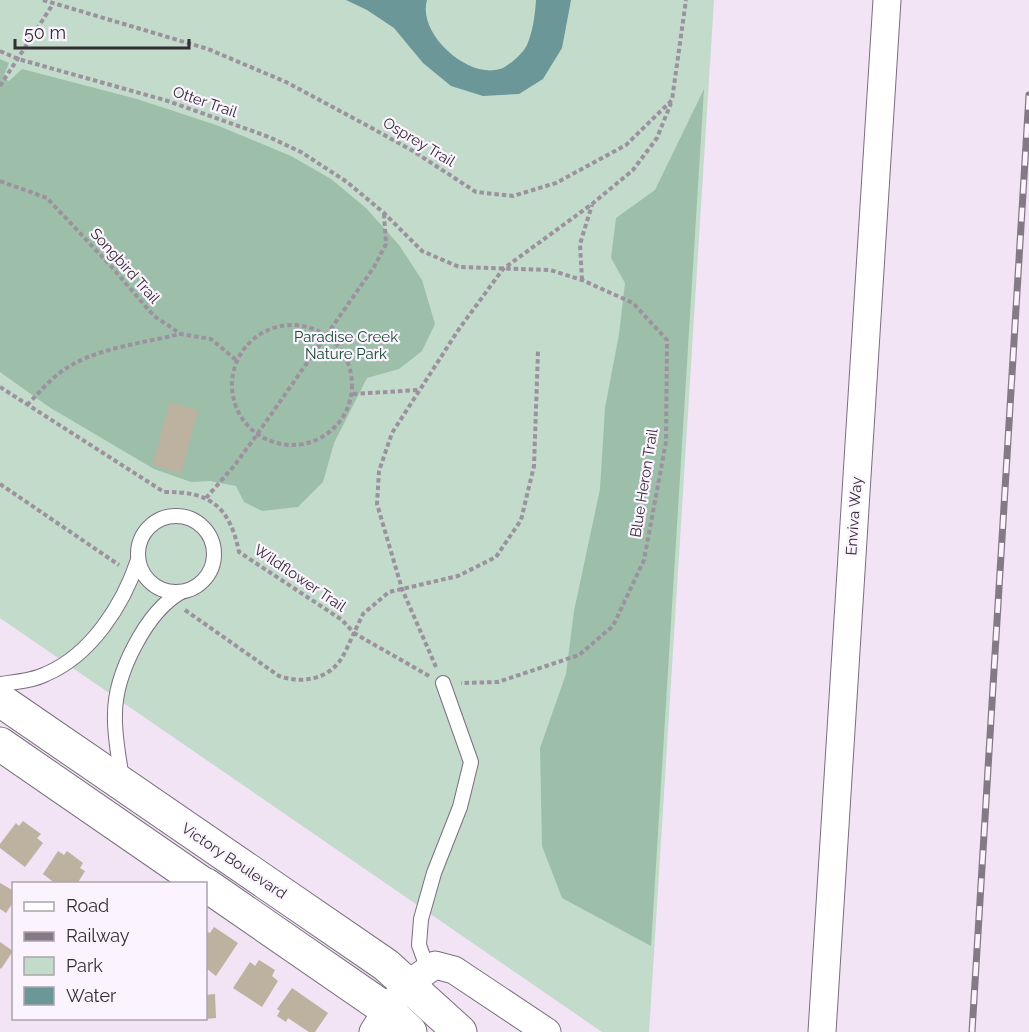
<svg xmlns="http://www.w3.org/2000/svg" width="1029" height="1032" viewBox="0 0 1029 1032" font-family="Raleway,sans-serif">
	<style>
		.green { fill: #c3dbcb }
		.forest { fill: #9dbfa9 }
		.water { fill: #6b9798 }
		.building { fill: #bdb19f }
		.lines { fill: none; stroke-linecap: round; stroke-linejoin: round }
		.lane-casing { stroke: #7a6e7e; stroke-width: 16 }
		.street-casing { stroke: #7a6e7e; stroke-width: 29 }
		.secondary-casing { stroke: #7a6e7e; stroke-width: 35 }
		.path { stroke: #9c919e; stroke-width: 4; stroke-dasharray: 4.5 3; stroke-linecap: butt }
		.lane { stroke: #fff; stroke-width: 14 }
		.street { stroke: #fff; stroke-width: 27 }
		.secondary { stroke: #fff; stroke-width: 33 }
		.rail-casing { stroke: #847a86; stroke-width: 7 }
		.rail { stroke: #fbf3fe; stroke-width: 4.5; stroke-dasharray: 14; stroke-linecap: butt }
		.labels { text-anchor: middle; stroke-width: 4.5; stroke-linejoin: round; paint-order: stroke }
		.street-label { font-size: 15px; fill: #332d34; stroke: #fbf3fe }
		.park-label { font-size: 15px; fill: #134d30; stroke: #fbf3fe }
	</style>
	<rect width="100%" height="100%" fill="#f2e3f5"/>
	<!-- green -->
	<polygon class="green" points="0,0 714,0 649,1032 602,1032 0,618"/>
	<!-- forest -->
	<g class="forest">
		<polygon points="0,59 9,63 3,78 9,81 22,69 137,99 219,126 291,156 331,179 366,208 399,245 422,280 435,324 422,351 399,369 367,378 334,443 323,482 298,507 262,511 244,502 236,486 210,481 191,482 154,469 49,407 0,372"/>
		<polygon points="704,89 651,946 562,898 542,846 540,748 566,674 574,611 600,489 605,408 619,334 625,283 611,258 616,218 655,190"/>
	</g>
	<!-- water -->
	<path class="water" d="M346,0H427C417,33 467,79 500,69C504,68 508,64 512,62C517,58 524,51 527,45C533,31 535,15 536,0H571L562,48L543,79L519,94L483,96L451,86L423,63L394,28L367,10Z"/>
	<!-- building -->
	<g class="building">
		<polygon points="170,402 198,410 181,473 152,465"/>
		<polygon points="23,821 41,834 37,838 43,843 25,867 0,848 0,844 16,823 19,826"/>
		<polygon points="58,851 64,855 67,851 83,863 80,868 85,871 77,884 56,884 43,874"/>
		<polygon points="0,883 14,891 14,901 6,913 0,909"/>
		<polygon points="214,927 238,943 216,976 206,968 206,931 210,933"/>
		<polygon points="0,942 13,951 1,969 0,968"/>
		<polygon points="259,960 275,970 272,976 278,981 262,1007 233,988 250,962 255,966"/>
		<polygon points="292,988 328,1013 315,1032 309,1032 288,1018 286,1022 277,1016 280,1011 277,1009"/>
		<polygon points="215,994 216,1018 206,1019 206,995"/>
	</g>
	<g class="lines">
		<!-- lane casing -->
		<g class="lane-casing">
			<g id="lane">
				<circle cx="176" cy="554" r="38"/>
				<path d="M0,684C15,682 32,681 46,674C91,655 123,605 138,560"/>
				<path d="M122,779C119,758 114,735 115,714C115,674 146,612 181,592"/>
				<polyline points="428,970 419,945 421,919 434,873 460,807 471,762 443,683"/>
			</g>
		</g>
		<!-- street casing -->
		<g class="street-casing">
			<g id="street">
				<polyline points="373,1032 387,1010 408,984 435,965 454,970 547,1032"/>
				<polyline points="822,1032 887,0"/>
			</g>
		</g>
		<!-- secondary casing -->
		<g class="secondary-casing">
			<g id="secondary">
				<polyline points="0,700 386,965 460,1032"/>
				<polyline points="0,744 203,884"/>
				<polyline points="206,885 387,1010 410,1032"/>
			</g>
		</g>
		<!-- path -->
		<g class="path">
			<polyline points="43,0 208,49 286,82 368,126 413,151 476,192 513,196 556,183 626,145 672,100 686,0"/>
			<polyline points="0,51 18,59 168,101 269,137 301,152 347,182 384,213 422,251 459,267 550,270 582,280 633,303 667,340 666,442 644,560 613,626 579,655 498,682 461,683"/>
			<polyline points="0,86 53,4"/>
			<polyline points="0,181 47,198 109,264 154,316 181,334 211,339 236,360"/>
			<polyline points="582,280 580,244 592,205"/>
			<circle cx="292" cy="385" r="60"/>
			<path d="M0,387L164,492C210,491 230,507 239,552L342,620L354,633C349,643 345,654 339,662C324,681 299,683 279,676L185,610"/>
			<polyline points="353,394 419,390"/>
			<path d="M27,405C37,395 46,384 57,375C90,348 140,344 180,334"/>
			<polyline points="0,484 119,565"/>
			<polyline points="206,498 234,466 256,436 374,267 386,244 384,214"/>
			<polyline points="436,667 402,589 377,504 379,471 392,433 459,329 503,269 592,204 633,170 657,138 671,103"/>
			<polyline points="429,676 354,633 363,614 389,592 458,576 496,557 521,520 534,466 538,351"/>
		</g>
		<!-- lane -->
		<use href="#lane" class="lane"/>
		<!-- street -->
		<use href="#street" class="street"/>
		<!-- secondary -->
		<use href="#secondary" class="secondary"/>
		<!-- rail casing -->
		<g class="rail-casing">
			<polyline id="rail" points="972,1032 1029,95"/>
		</g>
		<!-- rail -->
		<use href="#rail" class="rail"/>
	</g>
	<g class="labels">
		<!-- street labels -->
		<g class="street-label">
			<text transform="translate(205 102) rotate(19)" y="5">Otter Trail</text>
			<text transform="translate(419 142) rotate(31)" y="5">Osprey Trail</text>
			<text transform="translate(125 266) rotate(48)" y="5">Songbird Trail</text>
			<text transform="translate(644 483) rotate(-81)" y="5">Blue Heron Trail</text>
			<text transform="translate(854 516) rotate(-86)" y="5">Enviva Way</text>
			<text transform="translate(300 578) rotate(34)" y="5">Wildflower Trail</text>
			<text transform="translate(234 861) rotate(34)" y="5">Victory Boulevard</text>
		</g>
		<!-- park labels -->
		<g class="park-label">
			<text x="346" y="342">Paradise Creek<tspan x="346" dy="17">Nature Park</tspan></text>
		</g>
	</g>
	<!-- legend -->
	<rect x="12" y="882" width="195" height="138" fill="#fbf3fe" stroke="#aba4ad" stroke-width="1.5"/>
	<rect x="24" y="902" width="30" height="9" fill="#ffffff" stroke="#aba4ad" stroke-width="1.5"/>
	<text x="66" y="912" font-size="18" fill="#332d34">Road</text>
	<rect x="24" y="932" width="30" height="9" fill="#847a86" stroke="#aba4ad" stroke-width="1.5"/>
	<text x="66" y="942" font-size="18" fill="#332d34">Railway</text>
	<rect x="24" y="957" width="30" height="18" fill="#c3dbcb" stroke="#aba4ad" stroke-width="1.5"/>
	<text x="66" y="972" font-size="18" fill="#332d34">Park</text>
	<rect x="24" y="987" width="30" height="18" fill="#6b9798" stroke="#aba4ad" stroke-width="1.5"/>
	<text x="66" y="1002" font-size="18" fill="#332d34">Water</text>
	<!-- scale -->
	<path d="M15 39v9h174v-9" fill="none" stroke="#332d34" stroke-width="3"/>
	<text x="24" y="39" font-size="18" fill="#332d34" stroke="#fbf3fe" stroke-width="4.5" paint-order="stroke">50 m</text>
</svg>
